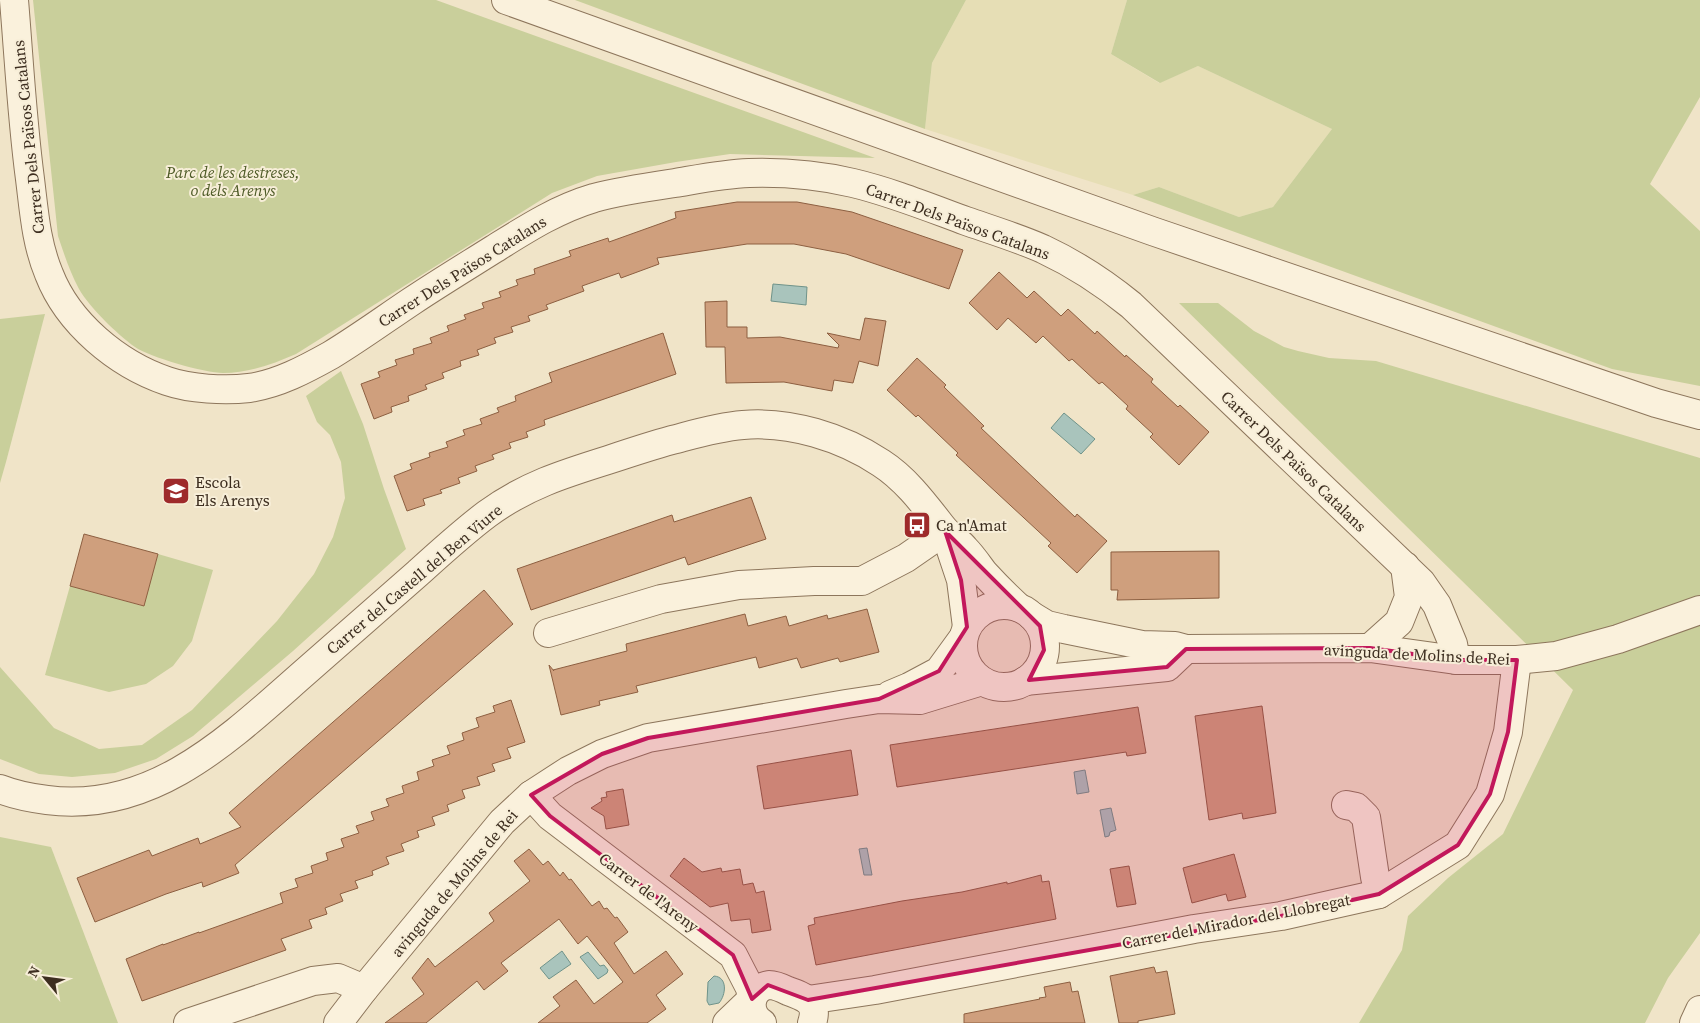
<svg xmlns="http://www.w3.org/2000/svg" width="1700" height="1023" viewBox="0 0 1700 1023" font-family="'Source Serif 4',serif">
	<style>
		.farmland { fill: #e6deb5 }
		.green { fill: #c9cf9b }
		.water { fill: #a9c4bc; stroke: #6f938a }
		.building { fill: #cf9f7d; stroke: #8d5f41 }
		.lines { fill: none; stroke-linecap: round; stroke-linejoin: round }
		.minor-casing { stroke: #8d765c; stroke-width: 30 }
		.minor { stroke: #faf1dc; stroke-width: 28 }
		.marked { fill: #c2185b; fill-opacity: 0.2; stroke: #c2185b; stroke-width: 4; stroke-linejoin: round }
		.labels { text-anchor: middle; stroke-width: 4; stroke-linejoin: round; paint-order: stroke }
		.street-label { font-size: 16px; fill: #3d2e20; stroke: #f7eed8 }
		.park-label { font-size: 16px; font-style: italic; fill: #4d5a26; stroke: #f7eed8 }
		.poi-label { font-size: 16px; fill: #3d2e20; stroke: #f7eed8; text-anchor: start }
	</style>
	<rect width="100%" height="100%" fill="#f0e4c8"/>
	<!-- farmland -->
	<polygon class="farmland" points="966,0 1127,0 1111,54 1159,83 1198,66 1332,129 1273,207 1239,217 1159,187 1133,195 925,129 932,63"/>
	<!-- green -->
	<g class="green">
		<path d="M33,0H436L875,158L730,154L676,162L597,176L552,193L296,354C273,364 249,373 223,373C205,373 149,357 135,347C117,334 90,308 79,289C70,272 64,254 58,236Z"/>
		<polygon points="575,0 966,0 932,63 925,129"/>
		<polygon points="1127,0 1700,0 1700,97 1650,184 1700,231 1700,386 1612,369 1133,195 1159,187 1239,217 1273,207 1332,129 1198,66 1160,83 1111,54"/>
		<polygon points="1179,303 1218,303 1254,331 1284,347 1298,351 1329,358 1376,361 1700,458 1700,933 1668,978 1645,1023 1359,1023 1402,950 1408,916 1448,878 1503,834 1573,690"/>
		<polygon points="45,314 6,462 0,483 0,319"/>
		<polygon points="341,371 363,424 384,489 406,549 293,651 193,736 156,759 115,773 72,777 39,774 0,759 0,667 54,728 99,749 142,745 192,710 277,621 314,574 333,537 345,498 341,462 330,435 317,422 306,396"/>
		<polygon points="158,554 213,570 192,641 173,666 146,684 109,692 45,675 70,586 143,606"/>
		<polygon points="0,837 51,847 118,1023 0,1023"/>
	</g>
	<!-- water -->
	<g class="water">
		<polygon points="773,284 807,287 806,305 771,301"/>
		<polygon points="1064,413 1095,439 1081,454 1051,428"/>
		<polygon points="1085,770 1089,792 1077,794 1074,772"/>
		<polygon points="1111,808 1116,830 1110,832 1109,836 1105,837 1100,810"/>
		<polygon points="867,848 872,875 864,875 859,849"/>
		<polygon points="562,951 571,964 549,979 540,968"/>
		<polygon points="588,952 600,966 604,965 608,970 607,973 598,979 580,957"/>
		<path d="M714,976C728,977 726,995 719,1003L709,1005L707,1001L708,982Z"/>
	</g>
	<!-- building -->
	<g class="building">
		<polygon points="737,202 797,202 852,212 963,250 949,289 846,254 794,244 747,244 657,258 659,264 621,278 619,273 582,286 584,291 546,305 548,309 528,316 530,321 511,327 513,332 494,338 496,343 477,350 479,355 460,361 461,366 442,373 444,378 425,385 427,389 408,396 409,401 391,407 392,412 374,419 361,384 380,377 378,372 397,365 395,360 414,354 413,349 432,343 430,338 449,331 447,326 466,319 464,315 484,308 482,303 501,297 499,292 518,285 516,280 535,274 534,269 571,256 569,251 608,238 609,242 676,218 675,212"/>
		<polygon points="999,272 1027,298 1034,291 1061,316 1068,309 1095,334 1097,331 1125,357 1126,355 1153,379 1151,382 1178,407 1180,405 1209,432 1179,465 1150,437 1153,434 1126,409 1128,406 1102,382 1099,384 1072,359 1069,361 1043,336 1036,343 1008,318 997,330 969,303"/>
		<polygon points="727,301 727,327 747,327 747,338 780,337 838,348 839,345 827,333 860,340 865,318 886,321 878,366 859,361 853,383 834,380 832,391 784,382 726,383 725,347 706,347 705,302"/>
		<polygon points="663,333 676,374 544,420 545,425 526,432 528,437 509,443 511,448 492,455 494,459 475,466 477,471 458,478 460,483 440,490 442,493 423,499 425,505 407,511 394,476 412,469 410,464 430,457 429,453 448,447 446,442 465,435 463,430 482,424 480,419 499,412 497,408 516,401 515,396 552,382 549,373"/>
		<polygon points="917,358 946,385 944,387 984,426 981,428 1075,517 1077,514 1107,541 1077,573 1048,546 1051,543 956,455 958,453 918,415 916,417 887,390"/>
		<polygon points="751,497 766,539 688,565 685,557 531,610 517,569 672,515 674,522"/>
		<polygon points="84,534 158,554 144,606 70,586"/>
		<polygon points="1219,551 1219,598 1117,600 1118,590 1111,590 1111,552"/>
		<polygon points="484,590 513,624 235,865 239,873 203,887 202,882 166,894 95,922 77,878 149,850 152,856 198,838 200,844 241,827 229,813"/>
		<polygon points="867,609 879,652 840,662 838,658 801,668 797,658 759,668 756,657 636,686 638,692 599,701 600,705 561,715 549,665 554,671 553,670 627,651 626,644 745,614 748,626 786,616 789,626 827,615 828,619"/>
		<polygon points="511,700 525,742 507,748 511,758 492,764 495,771 477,777 480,785 462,790 465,798 447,805 449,811 432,817 435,825 417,831 419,837 401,844 404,851 386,857 389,864 372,871 373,875 355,881 358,888 340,894 343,901 325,908 327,914 309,920 312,928 281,939 286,950 142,1001 126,959 163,944 163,945 199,932 199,933 283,903 280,893 298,887 295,879 313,873 311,866 328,860 326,853 344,847 341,839 359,833 356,826 374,820 371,812 389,806 386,799 404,793 402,786 419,780 417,772 434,766 432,760 450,754 447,746 464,740 462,733 479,727 476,718 495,712 493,706"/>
		<polygon points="1262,706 1276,813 1243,819 1242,813 1209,820 1195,716"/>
		<polygon points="1138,707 1146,753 1127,756 1126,752 1087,758 897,787 890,745"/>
		<polygon points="851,750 858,795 764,809 757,766"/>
		<polygon points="623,789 629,825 606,829 604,816 591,808 602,801 601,798 607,797 606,792"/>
		<polygon points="529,849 543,865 548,861 560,876 563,872 569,880 571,879 592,906 599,901 604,909 607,908 615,918 617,917 628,932 614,943 634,974 666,951 683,974 656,995 666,1009 647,1023 538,1023 560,1006 553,997 576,980 594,1004 623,982 587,936 578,944 559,919 501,963 508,971 484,990 477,981 426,1023 385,1023 424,994 412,978 428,958 435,967 494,921 489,913 530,881 514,861"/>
		<polygon points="1234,854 1246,897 1228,901 1226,894 1192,903 1183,868"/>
		<polygon points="684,858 702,872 721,868 722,872 740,869 743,885 753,883 756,893 764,891 771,930 752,933 750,919 731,921 728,903 710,907 670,876"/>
		<polygon points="1129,866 1136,904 1117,907 1110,869"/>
		<polygon points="1041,875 1042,882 1049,881 1056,919 816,965 808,926 815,924 814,918 902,901 962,892 1007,882 1007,884"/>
		<polygon points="1154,967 1156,973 1167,971 1175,1014 1138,1021 1138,1023 1119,1023 1110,976"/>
		<polygon points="1070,982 1072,992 1078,991 1085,1023 964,1023 964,1014 1040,999 1039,998 1046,997 1044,987"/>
	</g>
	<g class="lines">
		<!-- minor casing -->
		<g class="minor-casing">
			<g id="minor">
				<path d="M14,0C19,60 22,119 30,179C34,211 36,243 49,274C68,323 117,364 167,381C190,389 225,391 249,388C278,384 306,369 331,355C359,338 385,319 412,301C439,283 467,266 494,249C526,229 557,209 594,198C620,191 648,187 675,183C699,179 724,174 749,173C783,172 819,175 853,183C891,192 928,207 966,221C992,230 1018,238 1043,249C1075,264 1104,283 1131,305L1421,582L1437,605L1453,644L1456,660"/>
				<polyline points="506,0 1152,231 1656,403 1700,415"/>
				<polyline points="946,535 961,580 967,627"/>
				<circle cx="1004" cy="646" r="41"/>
				<polyline points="1032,616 1047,625 1064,629 1142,645 1175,646 1186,649 1370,648 1456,660 1517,660 1556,656 1618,639 1700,610"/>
				<polyline points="548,633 661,599 739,585 814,581 862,581 906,558 945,531"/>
				<polyline points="1370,648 1399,622 1409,597 1405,566"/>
				<polyline points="1025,681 1167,667 1186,649"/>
				<polyline points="890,695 909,687 939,671 963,638"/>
				<path d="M0,789C15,795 31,798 47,800C153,814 230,738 304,673C342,640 380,606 418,573C440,553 463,532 487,514C525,486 563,474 608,460C629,453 650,446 672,440C695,434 718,427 743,425C790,421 842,437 881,463C906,479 925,505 943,528C949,536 959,541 965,549C972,556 978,565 984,573C995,585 1006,596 1018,607"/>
				<polyline points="531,795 550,816 733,955 750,988 752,999"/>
				<polyline points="1346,805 1356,807 1366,817 1375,877 1379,894"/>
				<polyline points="808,1000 875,990 1194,929 1281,916 1379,894 1458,845 1490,794 1508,732 1517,660"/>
				<polyline points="188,1023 313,981 338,978 364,989"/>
				<polyline points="338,1023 364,989 502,822 531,795 568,771 602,754 648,738 846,704 879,699 920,700 982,681"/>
				<polyline points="727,1023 752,999"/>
				<path d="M762,1023C746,1013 749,988 769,985C776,985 782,988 788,991C805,997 819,1002 812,1023"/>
				<polyline points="1694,1023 1700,1010"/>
			</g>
		</g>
		<!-- minor -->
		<use href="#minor" class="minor"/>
	</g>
	<!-- marked area -->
	<path class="marked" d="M945,531L1040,626L1044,650L1029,680L1167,667L1186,649L1370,648L1456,660H1517L1508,732L1490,794L1458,845L1379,894L1281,916L808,1000L768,985L752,999L733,955L550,816L531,795L602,754L648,738L879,699L939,671L967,627L961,580Z"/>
	<!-- icons -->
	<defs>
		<g id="school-square" transform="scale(1.4375)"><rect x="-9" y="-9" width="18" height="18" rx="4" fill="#9e2a2b" stroke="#f7eed8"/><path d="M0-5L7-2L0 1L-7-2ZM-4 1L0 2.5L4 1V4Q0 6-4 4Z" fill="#fff"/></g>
		<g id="bus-square" transform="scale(1.4375)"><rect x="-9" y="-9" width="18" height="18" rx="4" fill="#9e2a2b" stroke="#f7eed8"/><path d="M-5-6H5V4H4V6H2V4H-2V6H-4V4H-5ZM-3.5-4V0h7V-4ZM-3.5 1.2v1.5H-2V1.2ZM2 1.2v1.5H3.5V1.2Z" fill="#fff"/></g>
	</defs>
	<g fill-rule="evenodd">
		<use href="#school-square" x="176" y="491"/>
		<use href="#bus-square" x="917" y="525"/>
	</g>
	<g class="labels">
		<!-- street labels -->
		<g class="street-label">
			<text transform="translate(28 137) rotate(-96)" y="6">Carrer Dels Països Catalans</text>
			<text transform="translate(958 221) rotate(20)" y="6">Carrer Dels Països Catalans</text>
			<text transform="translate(462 271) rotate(-32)" y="6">Carrer Dels Països Catalans</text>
			<text transform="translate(1294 461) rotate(44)" y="6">Carrer Dels Països Catalans</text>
			<text transform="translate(414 579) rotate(-40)" y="6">Carrer del Castell del Ben Viure</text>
			<text transform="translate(1417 654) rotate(3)" y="6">avinguda de Molins de Rei</text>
			<text transform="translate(454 883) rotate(-50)" y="6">avinguda de Molins de Rei</text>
			<text transform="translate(649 892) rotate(37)" y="6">Carrer de l'Areny</text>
			<text transform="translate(1236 921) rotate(-11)" y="6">Carrer del Mirador del Llobregat</text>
		</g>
		<!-- park labels -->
		<g class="park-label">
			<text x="233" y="178">Parc de les destreses,<tspan x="233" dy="18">o dels Arenys</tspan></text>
		</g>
		<!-- poi labels -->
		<g class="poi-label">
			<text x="195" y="488">Escola<tspan x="195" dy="18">Els Arenys</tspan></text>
			<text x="936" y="531">Ca n'Amat</text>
		</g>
	</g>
	<!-- north arrow -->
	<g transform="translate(45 978) rotate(299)" stroke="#f7eed8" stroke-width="4" paint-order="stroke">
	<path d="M0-4L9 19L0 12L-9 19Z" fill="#3d2e20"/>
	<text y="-8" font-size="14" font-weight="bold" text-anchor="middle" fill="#3d2e20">N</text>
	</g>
</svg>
